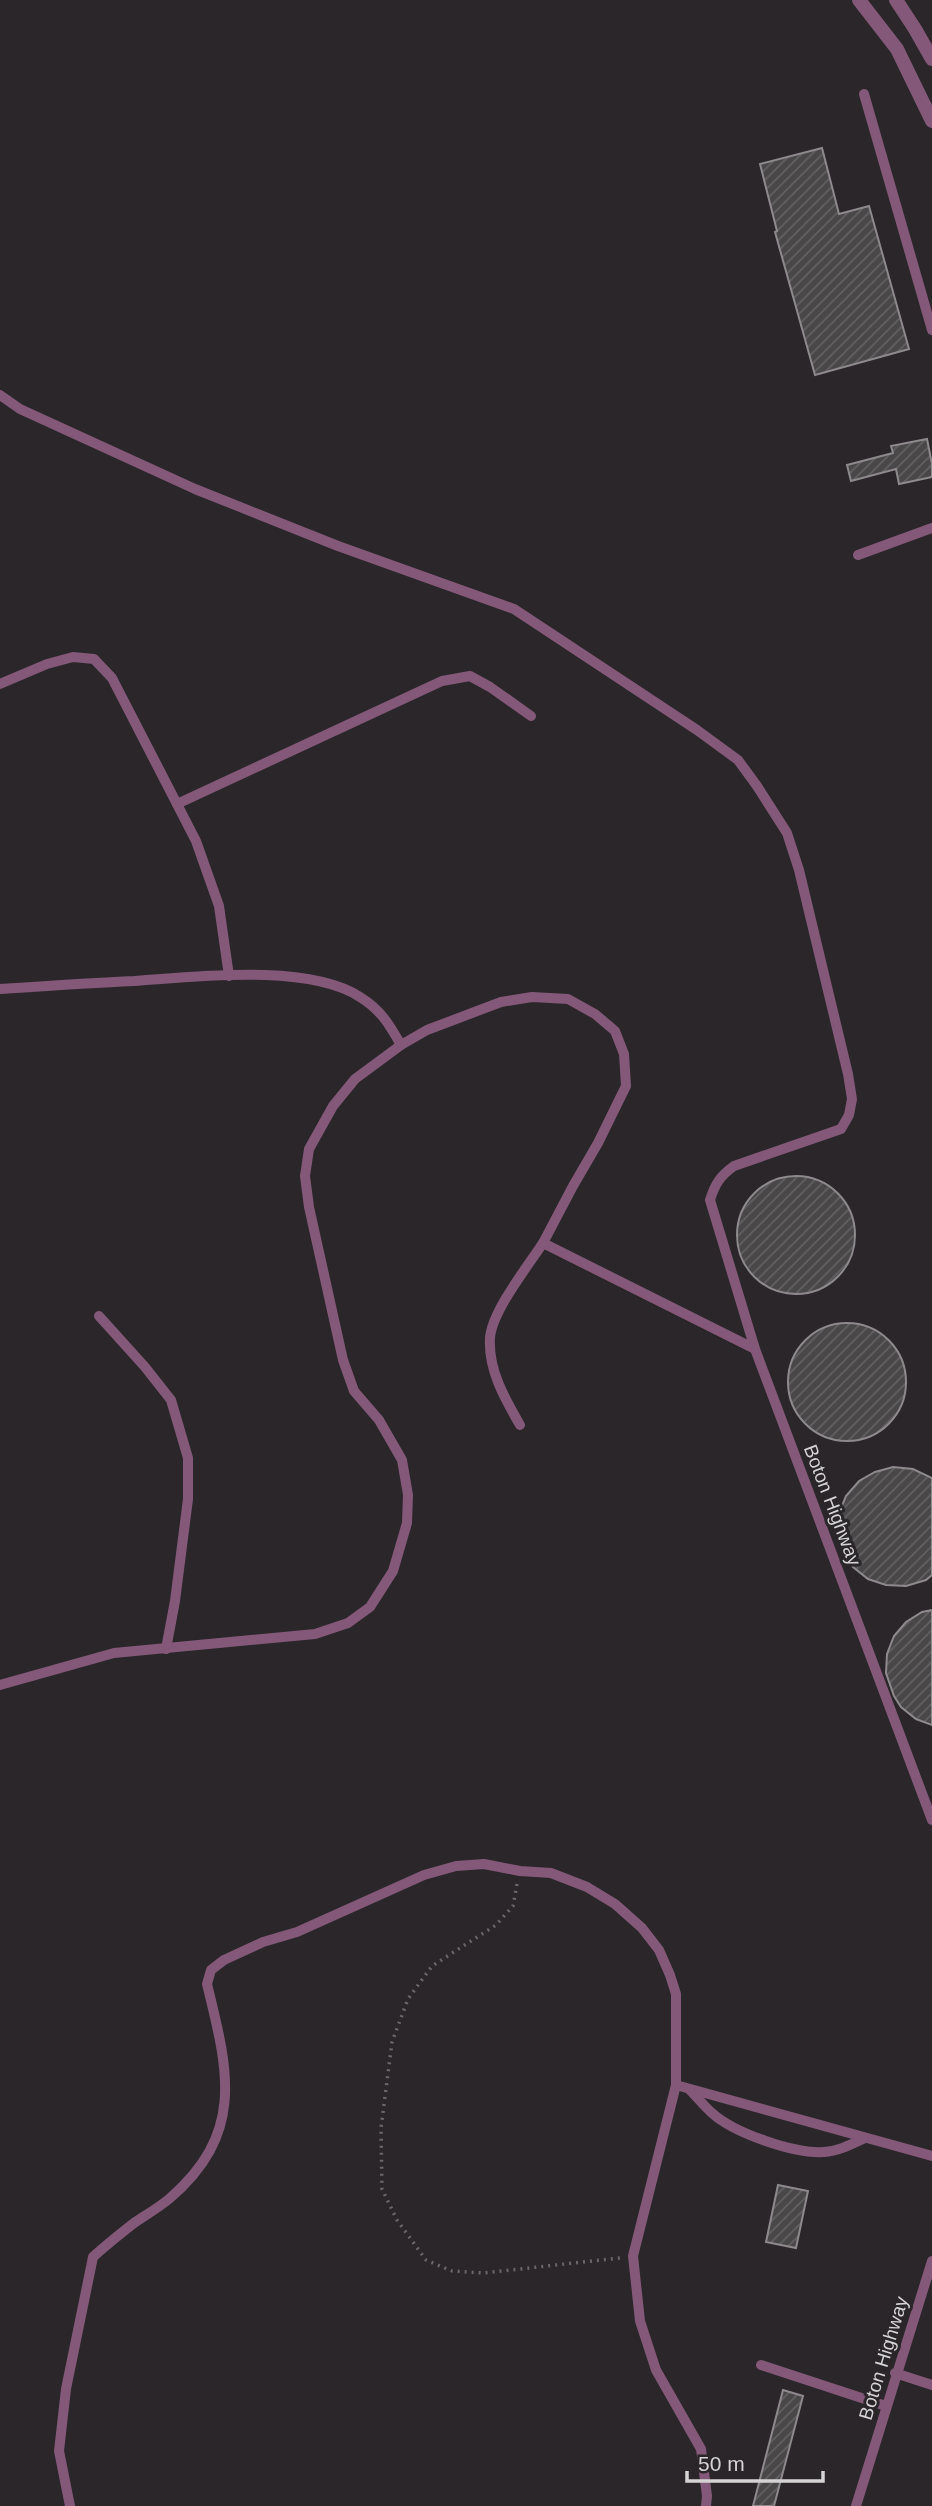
<svg xmlns="http://www.w3.org/2000/svg" width="932" height="2506" viewBox="0 0 932 2506" font-family="Helvetica,sans-serif">
	<style>
		.building { fill: url(#building-hatch); stroke: #8d898c; stroke-width: 2 }
		.lines { fill: none; stroke-linecap: round; stroke-linejoin: round }
		.path { stroke: #6a6769; stroke-width: 3.5; stroke-dasharray: 2 5; stroke-linecap: butt }
		.service { stroke: #835878; stroke-width: 10 }
		.tertiary { stroke: #835878; stroke-width: 14 }
		.labels { text-anchor: middle; stroke-width: 6; stroke-linejoin: round; paint-order: stroke }
		.street-label { font-size: 19px; fill: #d5d3d4; stroke: #2a2629 }
	</style>
	<defs>
		<pattern id="building-hatch" width="6" height="6" patternUnits="userSpaceOnUse" patternTransform="scale(1.75)"><rect width="6" height="6" fill="#4a4749"/><path d="M-1 1l2-2M0 6l6-6M5 7l2-2" fill="none" stroke="#636162"/></pattern>
	</defs>
	<rect width="100%" height="100%" fill="#2a2629"/>
	<!-- building -->
	<g class="building">
		<polygon points="822,148 839,214 869,206 909,349 815,375 775,232 777,231 760,164"/>
		<polygon points="927,439 932,464 932,477 899,484 896,469 851,481 847,465 893,453 891,446"/>
		<circle cx="796" cy="1235" r="59"/>
		<circle cx="847" cy="1382" r="59"/>
		<polygon points="893,1467 913,1469 932,1478 932,1575 926,1580 906,1586 886,1585 868,1579 853,1567 843,1551 838,1532 839,1513 846,1496 859,1481 875,1472"/>
		<polygon points="932,1610 932,1725 916,1719 901,1707 894,1696 886,1673 887,1654 894,1636 906,1622 922,1612"/>
		<polygon points="778,2185 808,2191 796,2248 766,2242"/>
		<polygon points="783,2390 803,2396 774,2506 753,2506"/>
	</g>
	<g class="lines">
		<!-- path -->
		<polyline class="path" points="517,1884 513,1906 496,1925 432,1966 408,1999 392,2042 381,2128 382,2189 397,2220 426,2260 452,2271 483,2273 620,2258"/>
		<!-- service -->
		<g class="service">
			<polyline points="864,94 932,330"/>
			<path d="M0,395L20,409L195,489L338,546L514,609L697,730L738,760L757,786L787,833L799,870L848,1074L852,1099L849,1115L841,1129L734,1166C720,1176 715,1184 710,1200L755,1349L932,1820"/>
			<polyline points="858,555 932,528"/>
			<polyline points="0,684 47,664 73,657 94,659 112,678 196,841 219,906 229,976"/>
			<polyline points="177,804 442,681 470,676 490,687 531,716"/>
			<path d="M0,989C45,986 89,983 134,981C194,977 308,963 360,997C381,1010 389,1024 401,1045"/>
			<polyline points="99,1316 145,1367 171,1400 188,1458 188,1499 175,1601 166,1649"/>
			<path d="M520,1425C505,1399 488,1370 490,1338C492,1311 528,1266 543,1243"/>
			<polyline points="0,1685 114,1653 315,1634 348,1623 370,1607 393,1571 407,1523 408,1495 402,1460 379,1420 354,1391 343,1360 309,1207 305,1176 309,1149 333,1106 355,1079 401,1045 427,1030 501,1002 532,997 568,999 595,1014 615,1031 624,1054 626,1086 598,1143 573,1186 543,1243 755,1349"/>
			<polyline points="676,2085 932,2156"/>
			<path d="M689,2089C697,2097 704,2106 712,2113C734,2133 794,2154 824,2152C839,2151 852,2144 865,2138"/>
			<polyline points="761,2365 886,2406"/>
			<polyline points="895,2373 932,2385"/>
			<path d="M70,2506L59,2451L66,2389L93,2257C106,2245 120,2234 134,2223C146,2215 158,2208 169,2199C246,2133 228,2070 207,1984L211,1970L224,1960L263,1942L297,1932L424,1875L456,1866L484,1864L520,1871L551,1873L587,1887L615,1904L642,1928L659,1950L670,1975L676,1994V2085L633,2256L640,2321L656,2370L701,2449L707,2496L706,2506"/>
			<polyline points="856,2506 932,2261"/>
		</g>
		<!-- tertiary -->
		<g class="tertiary">
			<polyline points="859,0 897,49 932,121"/>
			<polyline points="896,0 915,29 932,59"/>
		</g>
	</g>
	<g class="labels">
		<!-- street labels -->
		<g class="street-label">
			<text transform="translate(833 1505) rotate(69)" y="7">Boton Highway</text>
			<text transform="translate(883 2358) rotate(-73)" y="7">Boton Highway</text>
		</g>
	</g>
	<!-- scale -->
	<path d="M687 2471v10h136v-10" fill="none" stroke="#d5d3d4" stroke-width="3.5"/>
	<text x="698" y="2471" font-size="21" fill="#d5d3d4" stroke="#2a2629" stroke-width="5" paint-order="stroke">50 m</text>
</svg>
